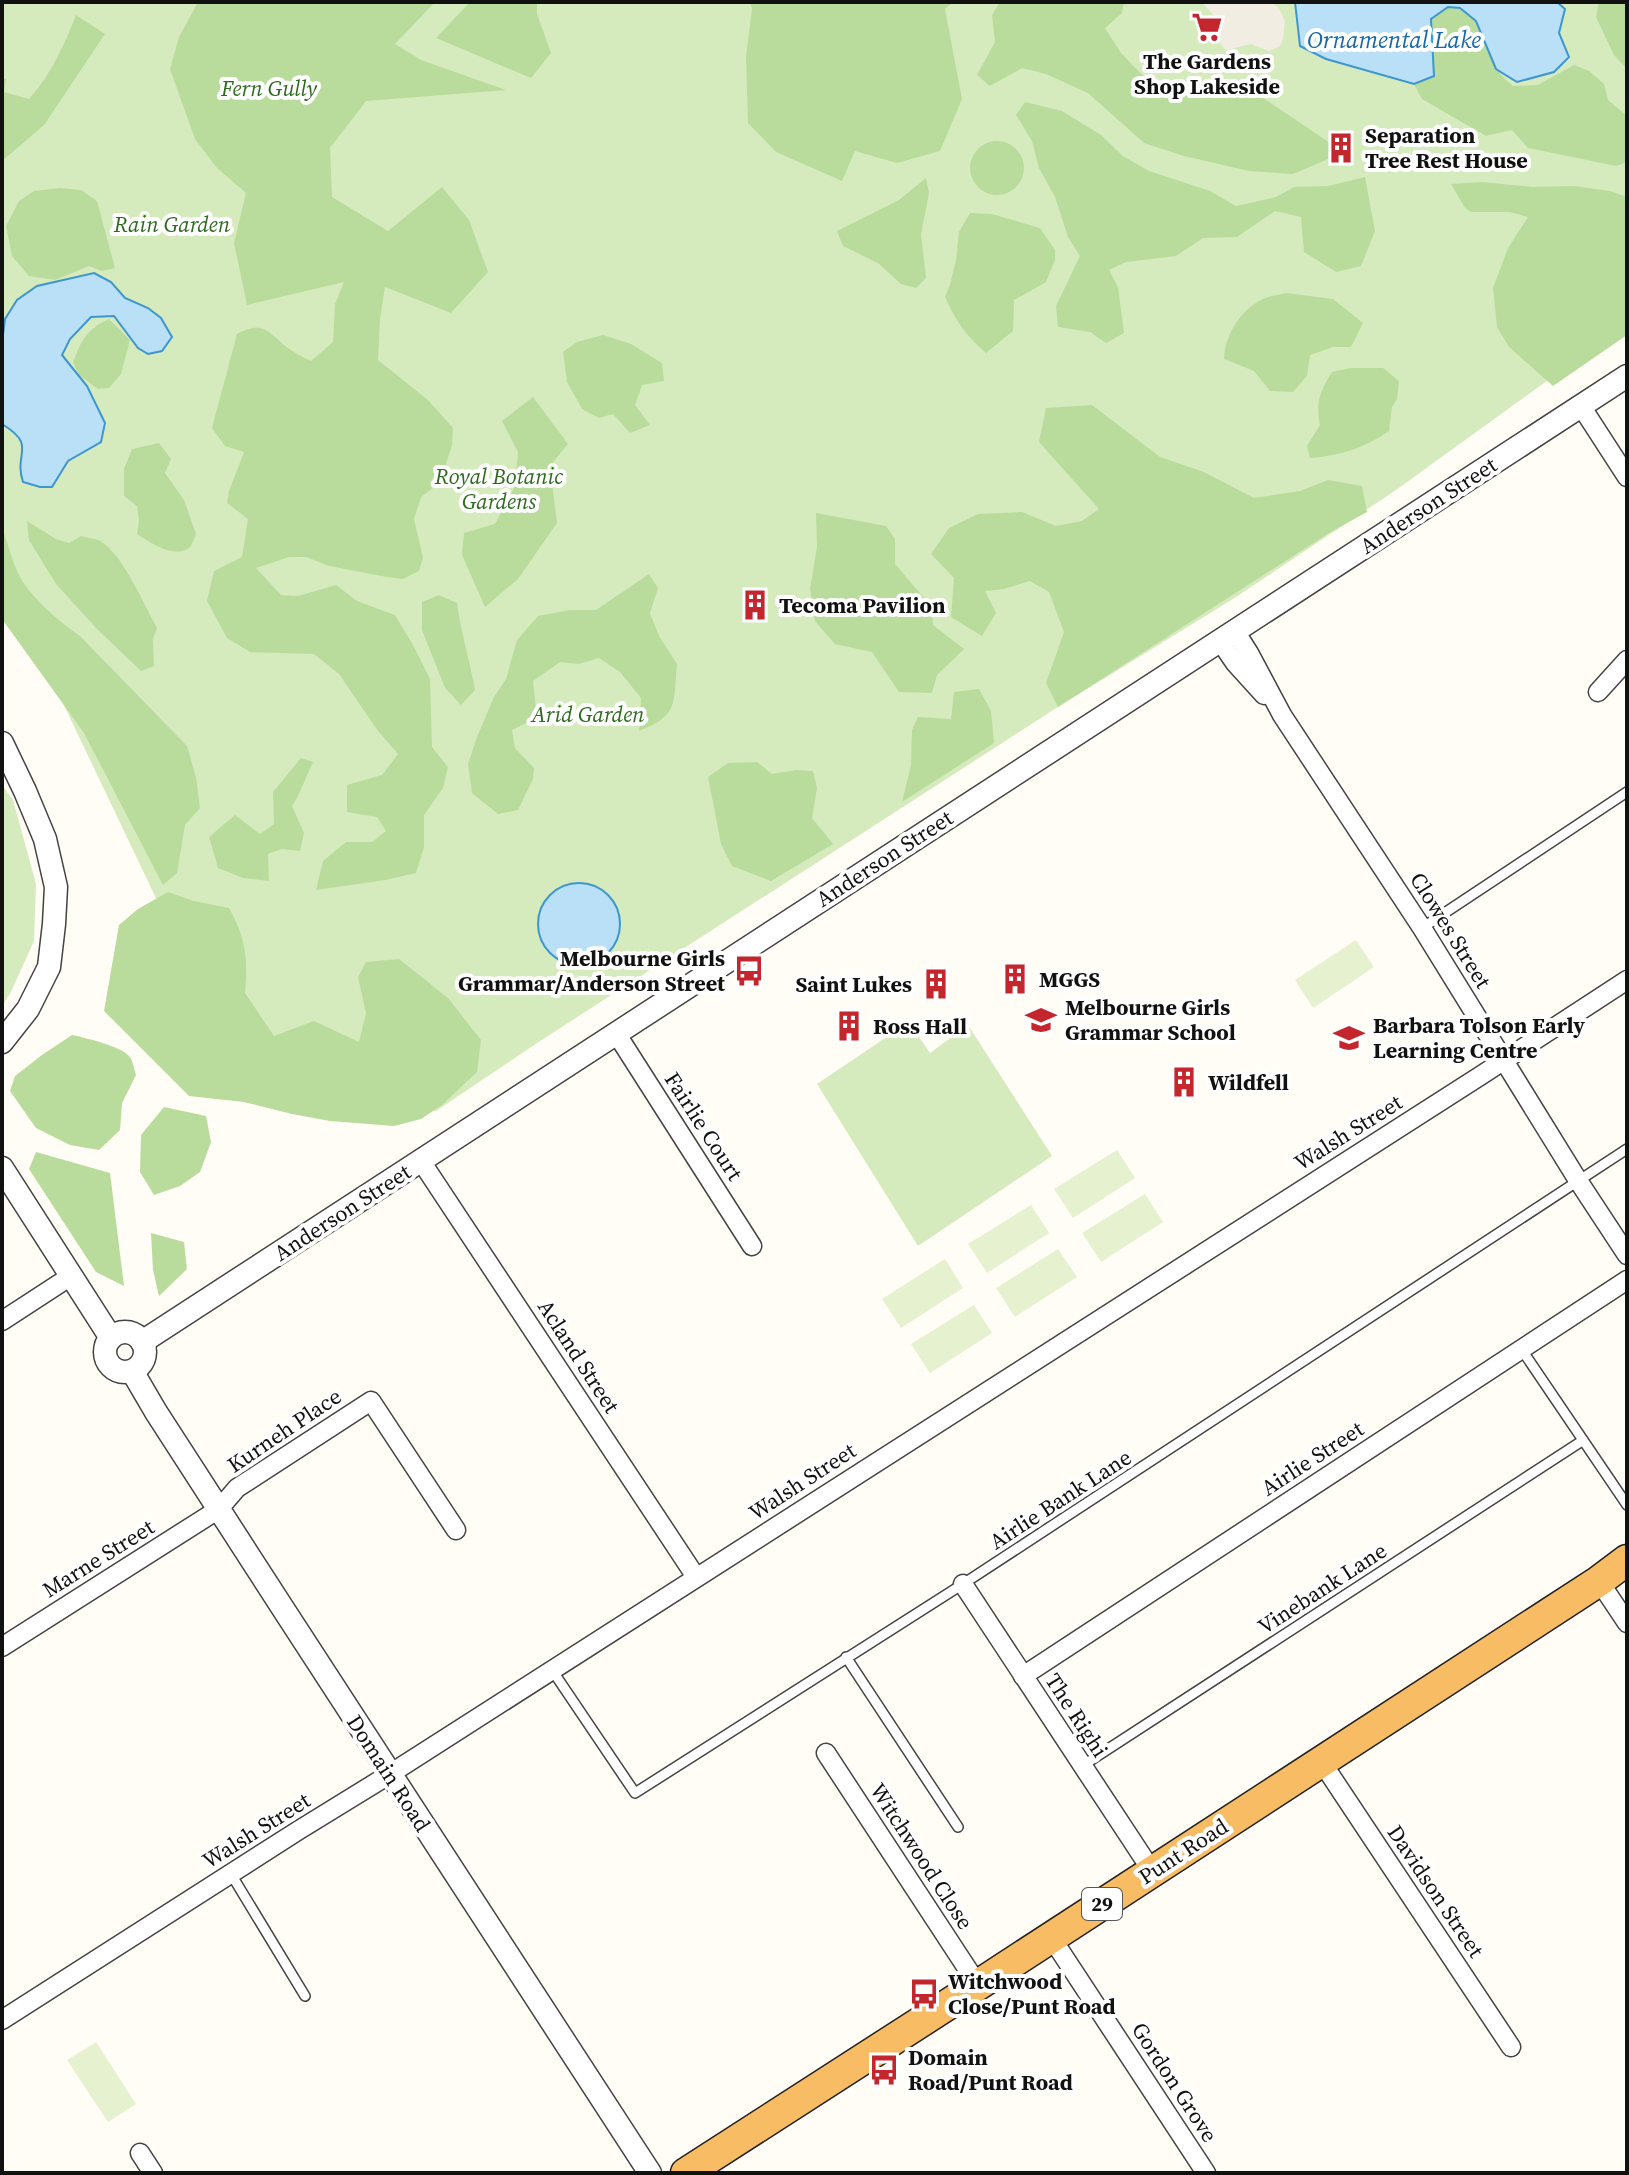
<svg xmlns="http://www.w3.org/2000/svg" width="1629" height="2175" viewBox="0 0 1629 2175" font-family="'Source Serif 4',serif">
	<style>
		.green { fill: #d5ebbd }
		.forest { fill: #b9dc9c }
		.pitch { fill: #e6f2cf }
		.plaza { fill: #f1ede2 }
		.water { fill: #b9e0f7; stroke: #3f96cf; stroke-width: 2 }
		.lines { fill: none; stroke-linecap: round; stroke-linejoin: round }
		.service-casing { stroke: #444; stroke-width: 12 }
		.minor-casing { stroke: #444; stroke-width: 21 }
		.tertiary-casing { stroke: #444; stroke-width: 25 }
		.trunk-casing { stroke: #222; stroke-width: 33 }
		.service { stroke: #fff; stroke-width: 9 }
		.minor { stroke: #fff; stroke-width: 18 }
		.tertiary { stroke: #fff; stroke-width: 22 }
		.trunk { stroke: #f7bc64; stroke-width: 30 }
		.labels { text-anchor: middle; stroke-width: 8; stroke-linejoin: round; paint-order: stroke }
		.shield { fill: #fff; stroke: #585858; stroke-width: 2 }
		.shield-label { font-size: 20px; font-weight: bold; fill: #111 }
		.poi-label { font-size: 22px; font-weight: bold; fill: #111; stroke: #fff; text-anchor: start }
		.park-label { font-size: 22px; font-style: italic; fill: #2f6b1f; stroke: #fff }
		.street-label { font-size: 22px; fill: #111; stroke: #fff }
		.water-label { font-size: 24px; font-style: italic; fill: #1768a6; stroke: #fff }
	</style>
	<rect width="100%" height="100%" fill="#fffdf5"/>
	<!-- green -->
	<g class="green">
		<polygon points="2,2 1627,2 1627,323 1396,490 1236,597 1058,707 537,1043 436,1111 297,1093 216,1024 61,699 2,617"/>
		<polygon points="2,785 13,800 36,884 34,941 10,994 2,1005"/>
		<polygon points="909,1022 930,1053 968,1025 1052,1156 918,1246 817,1084"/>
	</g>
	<!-- forest -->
	<g class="forest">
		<path d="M198,2H435L395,44L421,60L506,90L366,101L330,148L332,197L388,231L442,187L469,220L488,272L451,313L385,287L380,319L378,360L428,400L453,428L452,445L440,483L421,497L414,519L423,558L419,571L403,579L387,577L329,566L306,557H289L256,568L281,595L298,596L336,585L357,601L395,615L413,645L430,679L432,747L448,767L443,788L424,815V847L416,873L385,880L316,890L323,861L346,842H372L386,831L377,817L347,812V785L382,775L398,754L378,731L339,674L314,654L250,652L227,638L207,601L214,571L242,557L248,519L227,503L229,491L244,452L225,446L212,428L237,334C264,320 267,332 288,348C295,353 303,357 311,361L333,342L335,304L344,282L247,305L234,243L246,193L217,168L195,139L170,69L179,37Z"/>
		<polygon points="470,2 537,2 537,14 551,53 531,78 436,38"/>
		<polygon points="750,2 953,2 945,9 962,99 940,151 897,163 855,151 842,181 776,152 748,123 746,57 752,8"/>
		<polygon points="1000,2 1124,2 1122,13 1105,28 1121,53 1160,93 1184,80 1241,83 1330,143 1328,159 1293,174 1249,171 1184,156 1144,143 1088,93 1046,74 1022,68 990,86 977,75 995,42 992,15"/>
		<polygon points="1599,2 1627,2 1627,69 1614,55 1596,17"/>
		<path d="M1448,7C1483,8 1482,44 1496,68C1500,74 1507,81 1513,86L1538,85L1574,65L1589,71L1604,84L1608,100L1627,116V162L1616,166L1528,148L1512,130L1486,136L1422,99L1414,84L1434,76L1431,19Z"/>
		<path d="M76,15L105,34L44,125L2,161V79H6L4,92L29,99C51,74 64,46 76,15Z"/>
		<polygon points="1025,102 1062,111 1101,135 1123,156 1149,171 1210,191 1236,206 1276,197 1294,187 1328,186 1365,177 1375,231 1361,266 1336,272 1304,252 1301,217 1275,211 1237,237 1203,238 1176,256 1126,262 1109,270 1118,287 1124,333 1106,343 1090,332 1058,327 1056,306 1080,256 1068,237 1055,197 1039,168 1032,141 1016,115"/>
		<circle cx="997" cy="168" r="27"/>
		<polygon points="926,178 929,193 921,234 926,278 916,288 901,284 878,263 843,246 837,231 899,200"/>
		<polygon points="1482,182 1533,187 1574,186 1610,191 1627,197 1627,335 1553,386 1509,347 1497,327 1493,288 1508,248 1528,217 1510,212 1471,212 1465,208 1451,184"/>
		<polygon points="60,188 81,190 97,201 115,268 102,271 89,266 55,280 29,276 12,256 6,226 19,201 34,191"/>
		<path d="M970,213L992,214L1040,228L1055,250V260L1046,282L1014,300L1013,331L986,353C967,337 955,320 945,297L950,285L956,260L959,232Z"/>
		<path d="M1286,293L1333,299L1363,323L1351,347H1333L1310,355L1307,376L1293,392L1270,391L1254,371L1224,359C1225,335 1240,311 1261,300C1268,296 1279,295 1286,293Z"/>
		<path d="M109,319L130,340L121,374L109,388L98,389L79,375L73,362C82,339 86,330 109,319Z"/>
		<polygon points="603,335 631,344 662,363 664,381 642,385 635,405 650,425 630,433 613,414 599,418 582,409 567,382 563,352 577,342"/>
		<path d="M1350,368H1383L1399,381L1397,399L1392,407L1389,431C1365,448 1339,456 1310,458L1307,446L1320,425C1316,402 1319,393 1332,372Z"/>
		<polygon points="533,397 568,444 550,466 557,523 518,579 485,607 462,555 464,533 495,524 515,486 518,452 502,421"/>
		<polygon points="1092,405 1160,457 1204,472 1254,498 1300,491 1328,480 1362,486 1367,512 1329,533 1058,707 1046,683 1064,632 1049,592 1030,581 1004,589 985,591 996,613 982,636 951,617 954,578 931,554 949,528 978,514 1022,512 1056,526 1082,521 1099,509 1039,442 1046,408"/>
		<path d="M159,443L171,459L165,473L184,500L196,534C196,535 191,546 191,546C177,561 149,542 137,534L139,521L137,506L124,496V469L132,449Z"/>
		<polygon points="816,513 886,526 895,539 895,564 931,606 933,625 964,649 937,675 932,693 899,692 872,652 835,644 815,621 810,589 817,547"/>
		<path d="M27,521L56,539L69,543L81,536C87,538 94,538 100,541C123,554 144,605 157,628L153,639L154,666L141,671L97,629L56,584L29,540Z"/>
		<path d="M2,528C8,543 12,562 20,577C32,599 60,622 80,636L187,746L196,777L200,808L185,825L177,873L163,885L84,733L2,619Z"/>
		<path d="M649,574L658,588L650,613L659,636L677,664C673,703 680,715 639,731L641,698L620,672L599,658L579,664L560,662L533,681L537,718L512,730L515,748L534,768L533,779L518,810L498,814L472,793L468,764L477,737L494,697L506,679L517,640L538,616L570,610H596Z"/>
		<path d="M439,595L457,603C461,633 470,661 475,690L461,705L445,688L422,630V602Z"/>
		<polygon points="979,689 991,711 994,743 902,802 911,765 912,730 918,717 951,719 954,692"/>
		<polygon points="301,758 313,762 298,796 292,806 304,833 300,851 282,849 268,854 269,881 243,878 218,868 209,837 235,815 260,834 274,824 273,792"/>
		<polygon points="757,762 772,774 796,770 813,771 817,788 812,818 833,844 771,881 732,866 721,844 708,777 728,763"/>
		<path d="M168,892L194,901L229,908C246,938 248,959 245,993L274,1036L314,1021L359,1042L366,1013L358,977L366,962L399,959L448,998L481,1040L477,1072L442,1105L421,1119L394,1126L330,1121L292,1114L244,1102L189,1096L104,1011L119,925L138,909Z"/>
		<path d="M72,1035C86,1038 120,1046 129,1056C133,1060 134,1069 136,1075L122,1103L120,1130L99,1150L70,1145L36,1128L10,1091L15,1076L42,1055Z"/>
		<polygon points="164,1107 206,1116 211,1142 200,1172 180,1186 154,1195 140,1172 141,1135"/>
		<polygon points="36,1152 110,1173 124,1286 96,1272 29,1169"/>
		<polygon points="151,1233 184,1242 187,1269 159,1296 153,1270"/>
	</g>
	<!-- pitch -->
	<g class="pitch">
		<polygon points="1356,940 1374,967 1313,1008 1295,980"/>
		<polygon points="1117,1150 1135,1178 1073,1218 1054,1189"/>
		<polygon points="1145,1194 1163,1222 1101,1262 1082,1233"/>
		<polygon points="1031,1205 1049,1233 987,1273 968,1244"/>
		<polygon points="1058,1249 1077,1277 1015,1317 996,1288"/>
		<polygon points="945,1259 963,1288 901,1328 882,1299"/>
		<polygon points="974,1305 992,1333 930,1373 911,1344"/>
		<polygon points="96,2042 136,2104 108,2122 67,2060"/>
	</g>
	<!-- plaza -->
	<polygon class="plaza" points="1202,2 1271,2 1279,8 1285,21 1283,39 1280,46 1269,51 1251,44 1226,50 1215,38 1219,21"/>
	<!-- water -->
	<g class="water">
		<polygon points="1295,2 1557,2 1565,9 1559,33 1569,57 1554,72 1517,82 1496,69 1476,21 1460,8 1448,7 1431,19 1434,76 1414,84 1326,59 1300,46"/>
		<path d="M94,273L111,282L125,298L148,308L161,318L172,337L162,351L148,354L138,348L114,316L91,317L70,339L62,355L87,386L105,423L101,442L68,461L52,487H40L23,482C13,452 38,446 2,424V342L5,319L17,300L37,286Z"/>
		<circle cx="579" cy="924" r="41"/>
	</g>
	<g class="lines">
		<!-- service casing -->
		<g class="service-casing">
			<g id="service">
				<polyline points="1422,928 1627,792"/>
				<polyline points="1522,1350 1627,1505"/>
				<polyline points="846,1657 958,1827"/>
				<polyline points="552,1670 635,1793 963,1584 1627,1149"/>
				<polyline points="1082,1766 1582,1441"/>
				<polyline points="231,1874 305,1996"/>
			</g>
		</g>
		<!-- minor casing -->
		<g class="minor-casing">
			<g id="minor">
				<polyline points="1581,406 1627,477"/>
				<polyline points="1235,631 1249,653 1282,715 1422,928 1579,1182 1627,1255"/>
				<polyline points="1220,641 1235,663 1264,695"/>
				<polyline points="1598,692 1627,660"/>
				<polyline points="616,1033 752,1246"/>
				<polyline points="421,1161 696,1577"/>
				<polyline points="2,1321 71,1276"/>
				<polyline points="1599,1581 1627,1623"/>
				<polyline points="963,1584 1152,1871"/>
				<polyline points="2,1647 219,1509 237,1488 371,1401 456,1530"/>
				<polyline points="1023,1676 1627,1280"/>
				<polyline points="826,1753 978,1985"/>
				<polyline points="1321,1761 1511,2047"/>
				<polyline points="1051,1937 1206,2173"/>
				<polyline points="2,2020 299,1830 390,1774 1480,1076 1627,980"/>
				<polyline points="140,2153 153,2173"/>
			</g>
		</g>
		<!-- tertiary casing -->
		<g class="tertiary-casing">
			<g id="tertiary">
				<polyline points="2,743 25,791 45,839 56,887 54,924 49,967 28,1009 2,1042"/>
				<polyline points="2,1168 111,1338"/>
				<circle cx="125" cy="1352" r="20"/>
				<polyline points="142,1342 1627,376"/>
				<polyline points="132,1371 156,1412 282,1607 650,2173"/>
			</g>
		</g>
		<!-- trunk casing -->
		<g class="trunk-casing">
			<polyline id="trunk" points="686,2173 978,1985 1599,1581 1627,1560"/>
		</g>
		<!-- service -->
		<use href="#service" class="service"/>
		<!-- minor -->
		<use href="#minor" class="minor"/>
		<!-- tertiary -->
		<use href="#tertiary" class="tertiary"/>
		<!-- trunk -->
		<use href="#trunk" class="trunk"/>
	</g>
	<!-- icons -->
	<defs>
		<g id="supermarket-bare" transform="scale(2.4)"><path d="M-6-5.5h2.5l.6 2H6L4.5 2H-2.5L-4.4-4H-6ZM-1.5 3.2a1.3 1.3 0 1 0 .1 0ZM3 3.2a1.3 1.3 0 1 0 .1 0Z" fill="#c4262e" stroke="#fff" stroke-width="2.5" paint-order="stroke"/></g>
		<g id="building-bare" transform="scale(2.4)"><path d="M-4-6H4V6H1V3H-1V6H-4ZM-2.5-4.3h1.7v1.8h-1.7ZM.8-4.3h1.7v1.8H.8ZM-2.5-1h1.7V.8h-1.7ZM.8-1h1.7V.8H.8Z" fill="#c4262e" stroke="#fff" stroke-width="2.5" paint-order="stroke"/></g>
		<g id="bus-bare" transform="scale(2.4)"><path d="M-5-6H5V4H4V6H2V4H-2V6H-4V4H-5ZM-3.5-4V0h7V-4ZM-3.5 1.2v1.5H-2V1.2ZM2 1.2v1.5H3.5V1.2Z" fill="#c4262e" stroke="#fff" stroke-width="2.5" paint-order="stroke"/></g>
		<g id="school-bare" transform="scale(2.4)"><path d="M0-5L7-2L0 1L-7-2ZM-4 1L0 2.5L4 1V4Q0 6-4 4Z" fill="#c4262e" stroke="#fff" stroke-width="2.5" paint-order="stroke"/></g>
	</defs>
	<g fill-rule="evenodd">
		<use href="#supermarket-bare" x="1207" y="27"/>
		<use href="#building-bare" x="1341" y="148"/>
		<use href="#building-bare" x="755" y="605"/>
		<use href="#bus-bare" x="749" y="971"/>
		<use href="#building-bare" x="1015" y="979"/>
		<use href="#building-bare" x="936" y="984"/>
		<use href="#school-bare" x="1041" y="1020"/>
		<use href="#building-bare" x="849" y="1026"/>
		<use href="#school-bare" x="1349" y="1038"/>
		<use href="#building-bare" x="1184" y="1082"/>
		<use href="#bus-bare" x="924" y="1994"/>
		<use href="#bus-bare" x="884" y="2070"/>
	</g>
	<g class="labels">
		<!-- shield labels -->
		<rect class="shield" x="1082" y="1888" width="40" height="32" rx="6"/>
		<g class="shield-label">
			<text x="1102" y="1911">29</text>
		</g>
		<!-- poi labels -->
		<g class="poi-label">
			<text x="1207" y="69" text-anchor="middle">The Gardens<tspan x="1207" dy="25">Shop Lakeside</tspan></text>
			<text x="1365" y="143">Separation<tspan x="1365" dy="25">Tree Rest House</tspan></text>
			<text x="779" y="613">Tecoma Pavilion</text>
			<text x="725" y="966" text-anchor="end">Melbourne Girls<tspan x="725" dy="25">Grammar/Anderson Street</tspan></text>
			<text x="1039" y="987">MGGS</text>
			<text x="912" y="992" text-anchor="end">Saint Lukes</text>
			<text x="1065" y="1015">Melbourne Girls<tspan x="1065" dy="25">Grammar School</tspan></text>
			<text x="1373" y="1033">Barbara Tolson Early<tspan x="1373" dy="25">Learning Centre</tspan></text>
			<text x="873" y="1034">Ross Hall</text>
			<text x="1208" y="1090">Wildfell</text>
			<text x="948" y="1989">Witchwood<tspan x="948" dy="25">Close/Punt Road</tspan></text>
			<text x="908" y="2065">Domain<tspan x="908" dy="25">Road/Punt Road</tspan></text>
		</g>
		<!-- park labels -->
		<g class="park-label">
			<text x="269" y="96">Fern Gully</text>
			<text x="172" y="232">Rain Garden</text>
			<text x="499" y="484">Royal Botanic<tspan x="499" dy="25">Gardens</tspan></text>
			<text x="588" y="722">Arid Garden</text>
		</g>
		<!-- street labels -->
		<g class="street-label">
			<text transform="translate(1428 505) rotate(-33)" y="8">Anderson Street</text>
			<text transform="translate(884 858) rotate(-33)" y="8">Anderson Street</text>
			<text transform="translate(1451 930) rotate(58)" y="8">Clowes Street</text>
			<text transform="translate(704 1126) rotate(57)" y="8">Fairlie Court</text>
			<text transform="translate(1348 1132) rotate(-32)" y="8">Walsh Street</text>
			<text transform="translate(342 1212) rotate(-33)" y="8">Anderson Street</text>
			<text transform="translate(579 1356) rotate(57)" y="8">Acland Street</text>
			<text transform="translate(284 1430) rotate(-34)" y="8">Kurneh Place</text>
			<text transform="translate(1312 1458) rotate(-33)" y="8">Airlie Street</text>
			<text transform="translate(802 1481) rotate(-33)" y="8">Walsh Street</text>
			<text transform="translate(1060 1499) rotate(-33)" y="8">Airlie Bank Lane</text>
			<text transform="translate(98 1558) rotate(-32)" y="8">Marne Street</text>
			<text transform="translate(1322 1588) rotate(-33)" y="8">Vinebank Lane</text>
			<text transform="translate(1077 1715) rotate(57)" y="8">The Righi</text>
			<text transform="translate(389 1773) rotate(57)" y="8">Domain Road</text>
			<text transform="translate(256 1830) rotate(-32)" y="8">Walsh Street</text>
			<text transform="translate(1183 1851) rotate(-33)" y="8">Punt Road</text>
			<text transform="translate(922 1856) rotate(57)" y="8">Witchwood Close</text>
			<text transform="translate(1436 1891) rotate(56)" y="8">Davidson Street</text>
			<text transform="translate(1175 2082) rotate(57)" y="8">Gordon Grove</text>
		</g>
		<!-- water labels -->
		<g class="water-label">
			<text x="1394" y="48">Ornamental Lake</text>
		</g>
	</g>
	<!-- border -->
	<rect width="1629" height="2175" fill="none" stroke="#111111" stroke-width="8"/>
</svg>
